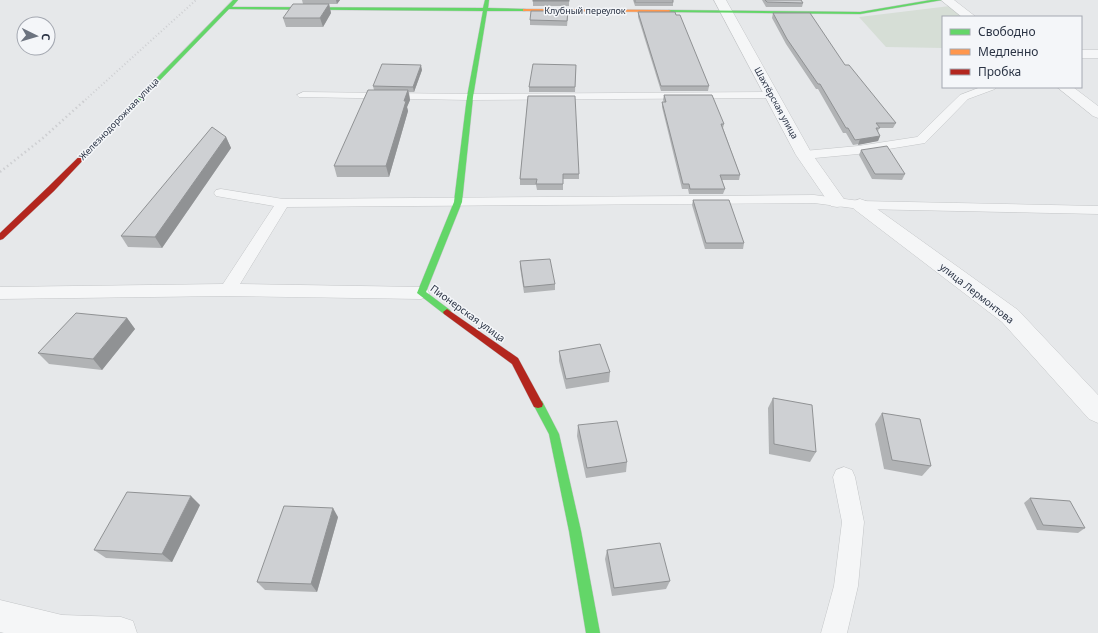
<svg xmlns="http://www.w3.org/2000/svg" width="1098" height="633" viewBox="0 0 1098 633" font-family="'Noto Sans',sans-serif">
	<style>
		.green { fill: #d6ded6 }
		.lines { fill: none; stroke-linecap: round; stroke-linejoin: round }
		.lane-casing { stroke: #c4c6c8; stroke-width: 1 }
		.street-casing { stroke: #c4c6c8; stroke-width: 1 }
		.fast-casing { stroke: #c4c6c8; stroke-width: 1 }
		.slow-casing { stroke: #c4c6c8; stroke-width: 1 }
		.jam-casing { stroke: #c4c6c8; stroke-width: 1 }
		.lane { fill: #f5f6f7; fill-rule: evenodd }
		.street { fill: #f5f6f7; fill-rule: evenodd }
		.fast { fill: #63d668; fill-rule: evenodd }
		.slow { fill: #ff974d; fill-rule: evenodd }
		.jam { fill: #b3261e; fill-rule: evenodd }
		.rail-far1 { stroke: #cecfd2; stroke-width: 2; stroke-dasharray: 1 2.5; stroke-linecap: butt }
		.rail { stroke: #cecfd2; stroke-width: 2.5; stroke-dasharray: 1.5 3; stroke-linecap: butt }
		.wall { fill: #b1b3b5 }
		.shaded-wall { fill: #909294 }
		.building { fill: #ced0d3; stroke: #909294 }
		.labels { text-anchor: middle; stroke-width: 3; stroke-linejoin: round; paint-order: stroke }
		.far-street-label { font-size: 9px; fill: #2b3445; stroke: #f4f6f9 }
		.street-label { font-size: 10px; fill: #2b3445; stroke: #f4f6f9 }
	</style>
	<rect width="100%" height="100%" fill="#e6e8ea"/>
	<!-- green -->
	<polygon class="green" points="950,6 966,17 943,17 943,48 886,47 859,17"/>
	<g class="lines">
		<!-- lane casing -->
		<g class="lane-casing">
			<g id="lane">
				<polygon points="981,87 996,87 995,89 968,99 925,143 858,154 804,159 799,158 798,155 799,152 804,151 858,146 917,137 960,95"/>
				<polygon points="303,92 470,94 772,92 778,95 772,98 470,100 299,97 297,95"/>
				<polygon points="221,189 283,199 814,195 860,201 1098,206 1098,214 860,209 814,203 287,207 240,284 421,287 427,289 429,293 427,297 421,299 228,296 0,299 0,287 223,284 274,206 216,196 214,193 216,190"/>
				<polygon points="844,467 852,470 855,477 864,522 858,586 847,633 821,633 834,586 842,522 833,477 836,470"/>
			</g>
		</g>
		<!-- street casing -->
		<g class="street-casing">
			<g id="street">
				<polygon points="714,0 726,0 812,154 846,202 843,206 837,207 831,206 796,155"/>
				<polygon points="941,0 954,0 976,17 962,17"/>
				<rect x="1081" y="50" width="17" height="8"/>
				<polygon points="1057,87 1073,87 1098,106 1098,118 1093,116"/>
				<polygon points="860,199 866,201 1018,310 1098,395 1098,423 1089,419 1002,322 854,209 851,205 854,201"/>
				<polygon points="0,600 62,615 121,617 133,621 137,633 4,633 0,632"/>
			</g>
		</g>
		<!-- fast casing -->
		<g class="fast-casing">
			<g id="fast">
				<polygon points="233,0 238,0 232,7 483,8 485,0 489,0 488,8 525,9 527,10 525,11 487,11 473,97 462,202 426,292 450,310 451,312 450,314 444,314 417,293 454,202 467,97 483,11 229,9 103,139 99,139 99,137"/>
				<polygon points="931,0 942,0 860,14 669,12 667,11 669,10 860,12"/>
				<polygon points="538,400 542,401 559,434 581,531 600,633 586,633 569,531 549,434 533,404 534,401"/>
			</g>
		</g>
		<!-- slow casing -->
		<g class="slow-casing">
			<polygon id="slow" points="523,9 669,10 671,11 669,12 525,11 523,11"/>
		</g>
		<!-- jam casing -->
		<g class="jam-casing">
			<g id="jam">
				<polygon points="101,136 104,138 103,139 54,191 3,239 0,240 0,233 48,187 99,137"/>
				<polygon points="447,309 518,358 543,404 542,407 538,408 534,407 512,364 444,314 443,312"/>
			</g>
		</g>
		<!-- lane -->
		<use href="#lane" class="lane"/>
		<!-- street -->
		<use href="#street" class="street"/>
		<!-- fast -->
		<use href="#fast" class="fast"/>
		<!-- slow -->
		<use href="#slow" class="slow"/>
		<!-- jam -->
		<use href="#jam" class="jam"/>
		<!-- rail-far1 -->
		<polyline class="rail-far1" points="83,102 196,0"/>
		<!-- rail -->
		<polyline class="rail" points="0,172 43,138 84,101"/>
	</g>
	<!-- wall -->
	<g class="wall">
		<polygon points="302,0 340,0 337,4 303,4"/>
		<rect x="533" y="0" width="36" height="6"/>
		<polygon points="633,0 673,0 673,6 635,6"/>
		<polygon points="762,0 801,0 803,3 802,7 766,7"/>
		<polygon points="329,4 331,13 323,27 286,27 283,18"/>
		<polygon points="638,12 676,15 709,86 708,91 661,91 638,17"/>
		<polygon points="773,13 845,65 896,123 893,128 879,128 878,132 880,136 878,141 853,145 846,133 843,133 818,89 816,89 786,44 772,18"/>
		<polygon points="568,16 567,26 530,25 530,20"/>
		<polygon points="576,65 575,92 529,92 529,87"/>
		<polygon points="422,70 414,92 409,92 410,100 407,107 408,111 389,177 337,177 334,166 374,90 373,86"/>
		<polygon points="664,95 724,124 723,128 740,175 739,180 722,180 725,189 723,194 689,194 688,189 682,189 662,107 662,102 664,102 663,100"/>
		<polygon points="528,96 579,174 579,179 563,179 563,190 537,190 536,185 520,185 520,179"/>
		<polygon points="226,137 231,148 162,248 128,247 121,236"/>
		<polygon points="861,150 905,174 902,180 872,179 859,155"/>
		<polygon points="693,200 744,243 743,249 705,249 692,205"/>
		<polygon points="520,261 555,284 555,290 524,293 520,267"/>
		<polygon points="127,318 135,329 102,370 49,364 38,353"/>
		<polygon points="559,351 610,372 609,382 566,389 559,361"/>
		<polygon points="773,398 816,452 810,462 769,454 768,408"/>
		<polygon points="882,413 931,466 922,476 884,469 875,424"/>
		<polygon points="578,425 627,462 626,472 586,478 577,436"/>
		<polygon points="1030,498 1085,528 1078,533 1037,530 1024,503"/>
		<polygon points="200,505 172,562 106,558 94,550"/>
		<polygon points="338,517 317,592 265,590 257,582"/>
		<polygon points="607,550 670,581 666,589 612,596 605,559"/>
	</g>
	<!-- shaded-wall -->
	<g class="shaded-wall">
		<polygon points="336,0 340,0 337,4"/>
		<polygon points="329,4 331,13 323,27 320,18"/>
		<polygon points="421,65 422,70 414,92 413,87"/>
		<polygon points="408,90 410,100 407,107 408,111 389,177 386,166 404,101"/>
		<polygon points="880,136 878,141 858,145 860,139"/>
		<polygon points="226,137 231,148 162,248 155,237"/>
		<polygon points="127,318 135,329 102,370 93,359"/>
		<polygon points="191,496 200,505 172,562 162,554"/>
		<polygon points="333,508 338,517 317,592 311,584"/>
	</g>
	<!-- building -->
	<g class="building">
		<rect x="533" y="0" width="36" height="1"/>
		<rect x="635" y="0" width="38" height="2"/>
		<polygon points="765,0 801,0 803,3 767,2"/>
		<polygon points="293,4 329,4 320,18 283,18"/>
		<polygon points="531,11 568,11 567,21 530,20"/>
		<polygon points="638,12 675,12 676,15 680,15 709,86 661,86"/>
		<polygon points="773,13 810,13 845,65 849,65 896,123 876,123 880,128 876,128 880,136 855,140 848,128 846,128 820,84 818,84 787,39"/>
		<polygon points="382,64 421,65 413,87 373,86"/>
		<polygon points="533,64 576,65 575,87 529,87"/>
		<polygon points="368,90 408,90 404,101 406,101 386,166 334,166"/>
		<polygon points="664,95 712,95 724,124 721,124 740,175 720,175 725,189 690,189 689,184 683,184 662,102 666,102"/>
		<polygon points="528,96 575,96 579,174 563,174 563,184 536,184 537,179 520,179"/>
		<polygon points="212,127 226,137 155,237 121,236"/>
		<polygon points="887,146 905,174 875,174 861,150"/>
		<polygon points="693,200 729,200 744,243 706,243"/>
		<polygon points="550,259 555,284 524,287 520,261"/>
		<polygon points="76,313 127,318 93,359 38,353"/>
		<polygon points="600,344 610,372 566,379 559,351"/>
		<polygon points="773,398 812,405 816,452 774,444"/>
		<polygon points="882,413 920,419 931,466 892,460"/>
		<polygon points="617,421 627,462 587,468 578,425"/>
		<polygon points="127,492 191,496 162,554 94,550"/>
		<polygon points="1030,498 1070,501 1085,528 1043,525"/>
		<polygon points="284,506 333,508 311,584 257,582"/>
		<polygon points="660,543 670,581 614,588 607,550"/>
	</g>
	<g class="labels">
		<!-- far-street labels -->
		<g class="far-street-label">
			<text x="585" y="14">Клубный переулок</text>
			<text transform="translate(776 103) rotate(61)" y="3">Шахтёрская улица</text>
			<text transform="translate(119 119) rotate(-46)" y="3">Железнодорожная улица</text>
		</g>
		<!-- street labels -->
		<g class="street-label">
			<text transform="translate(977 293) rotate(38)" y="4">улица Лермонтова</text>
			<text transform="translate(468 313) rotate(36)" y="4">Пионерская улица</text>
		</g>
	</g>
	<!-- legend -->
	<rect x="942" y="16" width="140" height="72" fill="#f4f6f9" stroke="#a4a8b1"/>
	<rect x="950" y="29" width="20" height="6" fill="#63d668" stroke="#a4a8b1"/>
	<text x="978" y="36" font-size="12" fill="#2b3445">Свободно</text>
	<rect x="950" y="49" width="20" height="6" fill="#ff974d" stroke="#a4a8b1"/>
	<text x="978" y="56" font-size="12" fill="#2b3445">Медленно</text>
	<rect x="950" y="69" width="20" height="6" fill="#b3261e" stroke="#a4a8b1"/>
	<text x="978" y="76" font-size="12" fill="#2b3445">Пробка</text>
	<!-- north arrow -->
	<g transform="translate(36 36) rotate(95)"><circle r="19" fill="#f4f6f9" stroke="#a4a8b1"/>
	<path d="M0-3L7 15L0 10L-7 15Z" fill="#6c737f"/>
	<text y="-6" font-size="11" font-weight="bold" text-anchor="middle" fill="#2b3445">С</text>
	</g>
</svg>
